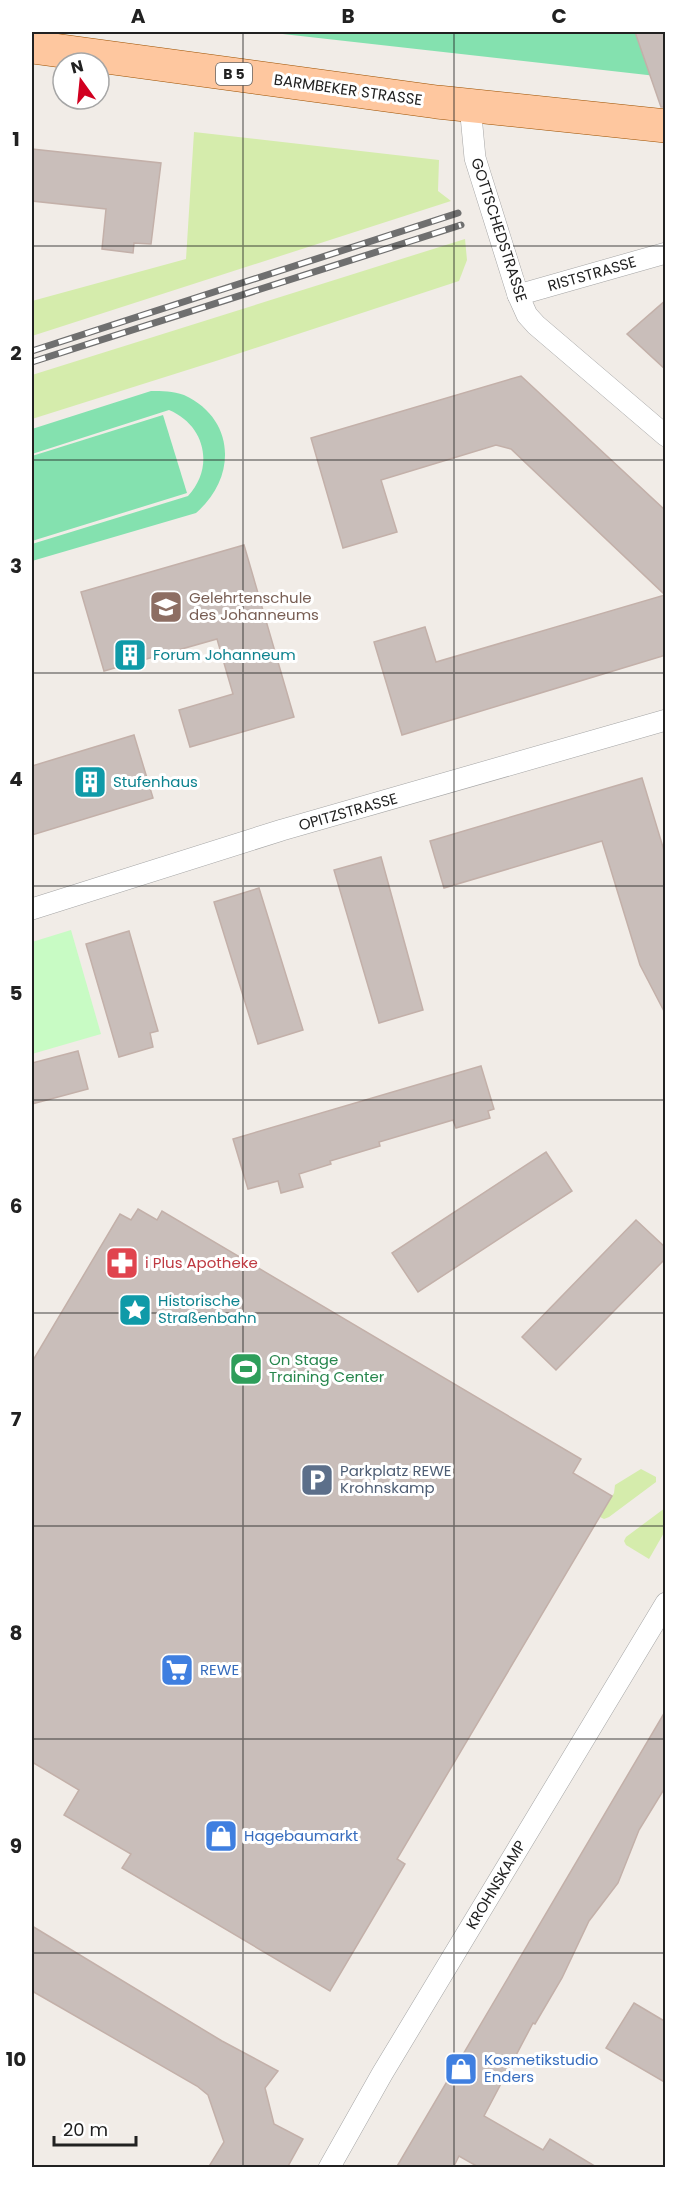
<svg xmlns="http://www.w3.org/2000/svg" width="697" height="2199" viewBox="0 0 697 2199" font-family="Poppins,sans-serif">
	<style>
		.grass { fill: #d5ecac }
		.park { fill: #c8fbc4 }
		.pitch { fill: #84e1af }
		.building { fill: #c9beba; stroke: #c3b0a9; stroke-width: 1.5 }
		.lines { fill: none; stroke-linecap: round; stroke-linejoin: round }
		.street-casing { stroke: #a5a5a5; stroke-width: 22 }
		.primary-casing { stroke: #9d5100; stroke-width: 34 }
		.street { stroke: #fff; stroke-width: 21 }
		.primary { stroke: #fec79f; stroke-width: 33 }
		.rail-casing { stroke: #6f6f6f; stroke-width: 7 }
		.rail { stroke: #fff; stroke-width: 4.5; stroke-dasharray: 14; stroke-linecap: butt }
		.grid { fill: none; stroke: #212121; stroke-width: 1.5; stroke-opacity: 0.55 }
		.labels { text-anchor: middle; stroke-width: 6; stroke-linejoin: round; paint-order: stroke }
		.shield { fill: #fff; stroke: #646464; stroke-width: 1.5 }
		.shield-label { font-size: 14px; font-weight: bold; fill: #212121 }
		.street-label { font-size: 15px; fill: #212121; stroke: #fff }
		.education-label { font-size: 15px; fill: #785e54; stroke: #fff; text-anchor: start }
		.culture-label { font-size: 15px; fill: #0d838f; stroke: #fff; text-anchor: start }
		.health-label { font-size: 15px; fill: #be3a42; stroke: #fff; text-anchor: start }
		.leisure-label { font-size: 15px; fill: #27864d; stroke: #fff; text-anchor: start }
		.service-label { font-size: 15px; fill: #4e5e75; stroke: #fff; text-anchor: start }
		.shop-label { font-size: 15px; fill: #366cbe; stroke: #fff; text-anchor: start }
		.neatline { fill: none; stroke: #212121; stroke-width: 2 }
		.grid-label { font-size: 20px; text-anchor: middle; font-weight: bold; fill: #212121 }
	</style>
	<rect width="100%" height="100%" fill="#f1ece7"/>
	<!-- grass -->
	<g class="grass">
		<polygon points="194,132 439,160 438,191 451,201 32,336 32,301 186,259"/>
		<polygon points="465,239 467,260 459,281 219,360 32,419 32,375"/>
		<polygon points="641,1469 656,1477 656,1482 609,1517 604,1519 600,1517 614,1493 615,1485"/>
		<polygon points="665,1508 665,1531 649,1559 626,1545 624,1541 626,1537"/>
	</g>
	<!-- park -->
	<polygon class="park" points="71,930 101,1034 32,1054 32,942"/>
	<!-- pitch -->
	<g class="pitch">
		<polygon points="265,32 665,32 665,77"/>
		<path d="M151,391C162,391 173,391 184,395C236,419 237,478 196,513L32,561V544L188,496C215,467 205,425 169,410L32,454V429Z"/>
		<polygon points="163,415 187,493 32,541 32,456"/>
	</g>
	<!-- building -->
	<g class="building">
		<polygon points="635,32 666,32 666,107 661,107"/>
		<polygon points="32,149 161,163 151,244 134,243 133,253 102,249 106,209 32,201"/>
		<polygon points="666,300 666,370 627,334"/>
		<polygon points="521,376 666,511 666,655 402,735 374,642 425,627 436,662 665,595 511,449 496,445 381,480 397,532 343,548 311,438"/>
		<polygon points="244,545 294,717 190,747 179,710 233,694 217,639 104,671 81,592"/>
		<polygon points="134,735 153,798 32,835 32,766"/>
		<polygon points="642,778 666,857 666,1015 640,965 602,841 444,888 430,841"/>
		<polygon points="381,857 423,1010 379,1023 334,870"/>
		<polygon points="259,888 303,1030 258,1044 214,902"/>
		<polygon points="129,931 158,1031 150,1033 153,1047 119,1057 86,944"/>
		<polygon points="78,1051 88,1089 32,1104 32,1063"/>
		<polygon points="481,1066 494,1109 488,1111 490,1118 456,1128 453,1120 379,1142 380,1146 330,1161 331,1164 299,1174 303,1187 281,1193 278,1181 248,1189 233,1139"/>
		<polygon points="546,1152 572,1191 418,1292 392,1253"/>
		<polygon points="138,1209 157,1220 162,1211 581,1459 573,1473 612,1496 397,1859 405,1864 330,1991 122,1868 131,1854 64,1815 79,1790 32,1762 32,1362 120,1214 131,1220"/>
		<polygon points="636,1220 666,1248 666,1258 556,1370 522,1337"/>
		<polygon points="666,1710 666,1786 639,1830 618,1883 589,1921 562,1978 535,2024 533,2023 484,2116 543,2150 550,2139 598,2168 480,2168 459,2156 453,2168 396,2168"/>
		<polygon points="32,1926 222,2041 278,2071 265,2088 274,2124 303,2139 287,2168 208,2168 224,2142 208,2095 197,2086 32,1991"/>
		<polygon points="634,2003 666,2022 666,2083 606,2048"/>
	</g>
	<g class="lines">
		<!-- street casing -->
		<g class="street-casing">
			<g id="street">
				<polyline points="470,105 475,158 518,295 527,315 536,325 666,436"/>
				<polyline points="518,295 666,253"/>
				<polyline points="32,909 282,830 666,720"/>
				<polyline points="329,2168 382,2074 666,1603"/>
			</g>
		</g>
		<!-- primary casing -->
		<g class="primary-casing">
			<polyline id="primary" points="32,47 437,102 666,126"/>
		</g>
		<!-- street -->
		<use href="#street" class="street"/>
		<!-- primary -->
		<use href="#primary" class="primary"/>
		<!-- rail casing -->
		<g class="rail-casing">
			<g id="rail">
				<polyline points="32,351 458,213"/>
				<polyline points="32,362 461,225"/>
			</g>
		</g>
		<!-- rail -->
		<use href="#rail" class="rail"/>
	</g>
	<!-- grid -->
	<path class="grid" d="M243,32V2168M454,32V2168M32,246H666M32,460H666M32,673H666M32,886H666M32,1100H666M32,1313H666M32,1526H666M32,1739H666M32,1953H666"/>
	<!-- icons -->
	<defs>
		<g id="school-square" transform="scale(1.725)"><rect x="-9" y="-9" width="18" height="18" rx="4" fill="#8d6e63" stroke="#fff"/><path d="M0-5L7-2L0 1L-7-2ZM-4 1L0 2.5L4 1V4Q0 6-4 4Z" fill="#fff"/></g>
		<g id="building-square" transform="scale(1.725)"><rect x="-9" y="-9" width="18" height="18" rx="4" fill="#0f9aa8" stroke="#fff"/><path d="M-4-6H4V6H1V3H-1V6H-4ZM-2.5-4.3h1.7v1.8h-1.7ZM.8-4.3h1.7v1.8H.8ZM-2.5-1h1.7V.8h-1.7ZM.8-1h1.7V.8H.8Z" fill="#fff"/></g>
		<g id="pharmacy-square" transform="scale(1.725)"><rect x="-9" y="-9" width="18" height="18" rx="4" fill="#e0444e" stroke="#fff"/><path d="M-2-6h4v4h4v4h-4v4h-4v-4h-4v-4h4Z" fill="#fff"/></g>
		<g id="sight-square" transform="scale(1.725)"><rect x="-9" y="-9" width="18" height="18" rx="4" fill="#0f9aa8" stroke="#fff"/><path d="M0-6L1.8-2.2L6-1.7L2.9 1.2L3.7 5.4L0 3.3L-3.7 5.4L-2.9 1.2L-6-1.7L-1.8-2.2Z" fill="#fff"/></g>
		<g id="stadium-square" transform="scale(1.725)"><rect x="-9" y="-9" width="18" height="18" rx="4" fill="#2e9e5b" stroke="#fff"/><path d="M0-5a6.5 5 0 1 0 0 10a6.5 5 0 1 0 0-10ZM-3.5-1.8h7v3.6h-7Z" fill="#fff"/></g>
		<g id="parking-square" transform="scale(1.725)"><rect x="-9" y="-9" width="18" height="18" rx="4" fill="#5c6f8a" stroke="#fff"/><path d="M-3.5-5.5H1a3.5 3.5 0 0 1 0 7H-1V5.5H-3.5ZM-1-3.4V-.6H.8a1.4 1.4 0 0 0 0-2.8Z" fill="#fff"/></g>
		<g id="supermarket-square" transform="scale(1.725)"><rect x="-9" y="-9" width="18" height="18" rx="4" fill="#3f7fe0" stroke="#fff"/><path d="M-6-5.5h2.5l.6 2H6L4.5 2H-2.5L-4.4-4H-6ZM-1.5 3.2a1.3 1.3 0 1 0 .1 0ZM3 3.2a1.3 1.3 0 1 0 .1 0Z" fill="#fff"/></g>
		<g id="shop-square" transform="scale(1.725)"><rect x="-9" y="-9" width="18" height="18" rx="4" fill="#3f7fe0" stroke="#fff"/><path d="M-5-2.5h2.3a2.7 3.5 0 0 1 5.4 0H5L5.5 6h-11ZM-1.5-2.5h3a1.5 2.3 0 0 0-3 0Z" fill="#fff"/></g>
	</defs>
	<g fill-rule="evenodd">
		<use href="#school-square" x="166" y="607"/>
		<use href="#building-square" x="130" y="655"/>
		<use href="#building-square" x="90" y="782"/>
		<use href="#pharmacy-square" x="122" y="1263"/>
		<use href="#sight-square" x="135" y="1310"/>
		<use href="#stadium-square" x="246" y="1369"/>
		<use href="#parking-square" x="317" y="1480"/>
		<use href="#supermarket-square" x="177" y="1670"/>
		<use href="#shop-square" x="221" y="1836"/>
		<use href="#shop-square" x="461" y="2069"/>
	</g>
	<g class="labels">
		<!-- shield labels -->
		<rect class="shield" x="216" y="63" width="36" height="22" rx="4.5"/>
		<g class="shield-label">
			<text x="234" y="79">B 5</text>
		</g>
		<!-- street labels -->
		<g class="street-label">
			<text transform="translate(348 90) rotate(8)" y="5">BARMBEKER STRASSE</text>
			<text transform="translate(499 230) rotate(72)" y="5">GOTTSCHEDSTRASSE</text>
			<text transform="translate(592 274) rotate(-16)" y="5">RISTSTRASSE</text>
			<text transform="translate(348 812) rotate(-16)" y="5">OPITZSTRASSE</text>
			<text transform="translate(496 1885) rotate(-59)" y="5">KROHNSKAMP</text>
		</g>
		<!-- education labels -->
		<g class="education-label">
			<text x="189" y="603">Gelehrtenschule<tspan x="189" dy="17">des Johanneums</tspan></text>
		</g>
		<!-- culture labels -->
		<g class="culture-label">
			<text x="153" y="660">Forum Johanneum</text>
			<text x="113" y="787">Stufenhaus</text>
			<text x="158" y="1306">Historische<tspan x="158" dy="17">Straßenbahn</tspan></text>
		</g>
		<!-- health labels -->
		<g class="health-label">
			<text x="145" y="1268">i Plus Apotheke</text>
		</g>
		<!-- leisure labels -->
		<g class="leisure-label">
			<text x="269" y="1365">On Stage<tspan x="269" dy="17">Training Center</tspan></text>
		</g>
		<!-- service labels -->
		<g class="service-label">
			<text x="340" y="1476">Parkplatz REWE<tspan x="340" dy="17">Krohnskamp</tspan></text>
		</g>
		<!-- shop labels -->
		<g class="shop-label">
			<text x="200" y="1675">REWE</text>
			<text x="244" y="1841">Hagebaumarkt</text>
			<text x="484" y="2065">Kosmetikstudio<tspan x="484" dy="17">Enders</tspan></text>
		</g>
	</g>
	<!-- border -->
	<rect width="697" height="2199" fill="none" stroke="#ffffff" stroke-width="66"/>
	<!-- north arrow -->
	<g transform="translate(81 81) rotate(345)"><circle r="28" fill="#ffffff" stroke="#a6a6a6" stroke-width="1.5"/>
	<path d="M0-4.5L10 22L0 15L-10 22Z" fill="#d10020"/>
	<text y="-9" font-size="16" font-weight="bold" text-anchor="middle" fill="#212121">N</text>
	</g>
	<!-- scale -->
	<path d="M54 2136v9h82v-9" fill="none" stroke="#212121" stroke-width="3"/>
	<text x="63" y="2136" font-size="18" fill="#212121" stroke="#ffffff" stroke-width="4.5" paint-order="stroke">20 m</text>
	<rect x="33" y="33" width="631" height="2133" class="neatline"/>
	<g class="grid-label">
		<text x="138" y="23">A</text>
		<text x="348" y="23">B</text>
		<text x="559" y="23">C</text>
		<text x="16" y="146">1</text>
		<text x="16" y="360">2</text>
		<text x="16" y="573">3</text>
		<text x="16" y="786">4</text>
		<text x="16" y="1000">5</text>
		<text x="16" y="1213">6</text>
		<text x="16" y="1426">7</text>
		<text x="16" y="1640">8</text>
		<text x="16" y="1853">9</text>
		<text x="16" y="2066">10</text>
	</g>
</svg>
